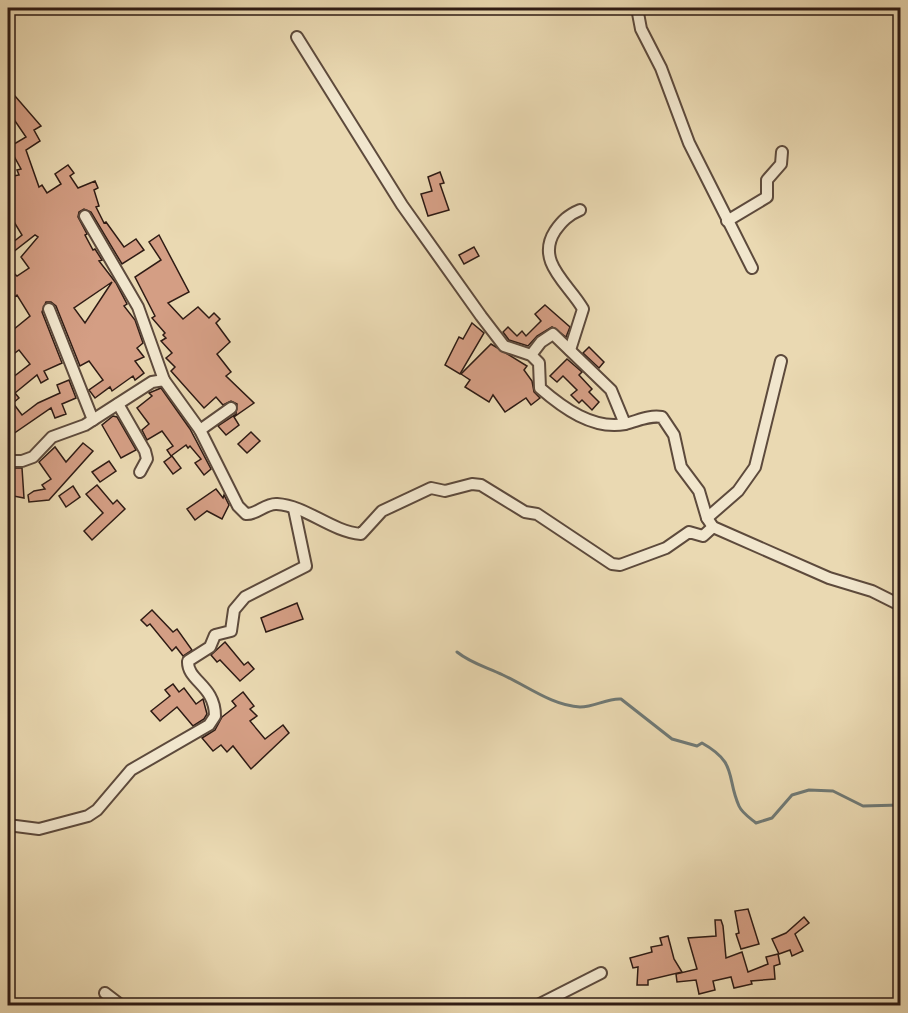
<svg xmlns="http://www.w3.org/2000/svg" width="908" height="1013" viewBox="0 0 908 1013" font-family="'Old Standard TT',serif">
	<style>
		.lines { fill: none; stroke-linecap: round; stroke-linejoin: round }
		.stream { stroke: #6f7975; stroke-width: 3 }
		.building { fill: #d49e84; stroke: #2e1b14; stroke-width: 1.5; fill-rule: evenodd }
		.street-casing { stroke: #5d4a3c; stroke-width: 14 }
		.street { stroke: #f1e6cd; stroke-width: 10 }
	</style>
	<rect width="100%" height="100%" fill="#ead9b2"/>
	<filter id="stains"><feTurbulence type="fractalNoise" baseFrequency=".00333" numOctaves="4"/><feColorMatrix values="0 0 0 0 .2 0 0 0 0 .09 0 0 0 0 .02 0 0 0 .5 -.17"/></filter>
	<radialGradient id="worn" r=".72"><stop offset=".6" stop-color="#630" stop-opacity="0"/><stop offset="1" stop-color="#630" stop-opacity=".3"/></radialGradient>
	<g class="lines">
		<!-- stream -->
		<path class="stream" d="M457,652C472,664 487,667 503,675C527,686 553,706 580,707C595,707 607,698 621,699L672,739L697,746L702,743C738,763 726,777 739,806C742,813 750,818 756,823L772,818L792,795L809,790L833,791L863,806L900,805"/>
	</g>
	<!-- building -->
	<g class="building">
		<path d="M8,96L11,99L15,96L41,126L34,130L40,141L26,150L39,187L42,185L47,193L61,184L55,174L68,165L74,173L70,176L78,188L95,181L98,188L94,190L99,206L96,207L104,223L106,222L124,247L136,239L144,250L122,264L91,212L84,209L79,212L78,217L87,234L85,235L93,250L95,249L102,260L99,261L116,283L127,304L124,306L135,320L143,343L137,348L144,357L135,361L144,373L135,380L133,376L112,391L110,387L95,398L89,390L103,380L89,361L80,366L56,306L51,302H46L42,312L62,363L44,371L48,379L41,383L37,375L15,393L19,398L13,403L22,415L38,403L60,393L57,385L69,380L76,398L62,404L66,414L55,418L51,408L13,434L8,427L11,419L8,415V381L30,364L19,350L8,358V334L30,316L17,295L8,302V268L17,276L29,268L21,257L38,237L35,235L8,256V246L22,235L8,212V177L19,175L17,170L21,169L9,147L26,137L11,115L8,119ZM112,282L85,323L74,308Z"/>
		<polygon points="440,172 444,183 440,184 449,210 428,216 421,194 432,191 428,177"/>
		<polygon points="159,235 189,292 168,303 183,319 198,307 209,318 214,313 220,319 216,323 230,342 217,354 231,372 226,376 254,403 234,417 239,425 226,435 218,426 236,414 237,404 231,401 223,405 216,397 204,408 171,371 175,367 166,358 172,353 161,341 166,338 163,335 165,333 152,318 155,316 135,277 161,260 149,242"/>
		<polygon points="474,247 479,256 464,264 459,255"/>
		<polygon points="545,305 570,327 566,337 552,327 537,336 528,346 509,340 503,332 508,327 517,336 522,331 526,336 541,321 535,314"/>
		<polygon points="472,323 484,333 460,374 445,365 459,337 463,339"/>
		<polygon points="491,344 527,366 524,370 532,381 534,392 540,398 531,405 526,398 505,412 493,395 489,402 465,387 470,380 461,374"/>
		<polygon points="589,347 604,362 599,368 583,353"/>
		<polygon points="567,359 582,372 579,375 592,389 589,392 599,402 592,410 582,400 579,403 571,395 577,390 563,376 557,382 550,376"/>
		<polygon points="161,388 190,429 211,469 204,475 195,463 201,459 190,446 188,448 186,445 171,456 167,450 173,446 162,431 147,440 142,430 149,424 137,408 152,396 149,393"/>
		<polygon points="113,416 117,417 136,450 121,458 102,425"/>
		<polygon points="251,432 260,441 247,453 238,444"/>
		<polygon points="83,443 93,451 49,500 29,502 28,495 34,491 45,489 42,485 51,479 39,462 55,447 66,462"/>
		<polygon points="172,456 181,468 173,474 164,462"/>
		<polygon points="109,461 116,471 100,482 92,472"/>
		<polygon points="9,468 22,468 24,498 8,495"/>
		<polygon points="97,485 113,504 117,500 125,509 92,540 84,531 103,513 86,494"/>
		<polygon points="73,486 80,497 66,507 59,496"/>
		<polygon points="216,489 223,498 224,495 229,505 222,519 207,511 195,520 187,509"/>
		<polygon points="297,603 303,619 266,632 261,618"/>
		<polygon points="152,610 173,632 177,629 192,650 183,656 176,647 172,651 150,624 147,626 141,620"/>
		<polygon points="225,642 244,665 248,662 254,669 240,681 220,660 217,662 211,655"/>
		<polygon points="173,684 179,692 184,688 196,704 203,699 207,714 204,719 193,726 177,707 160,721 151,711 170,696 165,690"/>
		<polygon points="243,692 254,706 250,709 257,716 250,721 265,739 283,725 289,733 251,769 233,746 227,752 221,745 213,751 202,738 215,730 222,717 236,706 232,701"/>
		<polygon points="748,909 759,944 741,949 736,934 739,933 735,911"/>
		<polygon points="804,917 809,923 795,934 803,951 792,956 790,950 779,954 772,939 786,933"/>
		<polygon points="715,920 721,920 723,926 726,958 742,952 748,972 768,964 766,957 778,954 780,964 774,966 775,979 751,981 752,984 734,988 731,977 713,981 715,990 699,994 696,980 677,982 676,974 697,969 688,938 716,936"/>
		<polygon points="668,936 674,959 682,972 648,980 648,985 637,985 638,967 633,968 630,958 652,952 651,947 662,945 660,938"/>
	</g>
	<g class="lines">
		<!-- street casing -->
		<g class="street-casing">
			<g id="street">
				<polyline points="637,8 641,29 661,68 689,143 752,268"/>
				<path d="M297,37L402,205L481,316L504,346L531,355L539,363L540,388C563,408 593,430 625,424C638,421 648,415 662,417L674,435L681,467L699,491L707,518L713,527L829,578L872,591L900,605"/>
				<polyline points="85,216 138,307 164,380"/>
				<polyline points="727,221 767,197 767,180 781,164 782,152"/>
				<polyline points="49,309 93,420"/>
				<path d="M570,350L583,309C569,284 535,262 555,231C562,221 568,215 580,210"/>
				<polyline points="531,355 541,342 553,334 611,390 625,424"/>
				<polyline points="118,404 145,451 147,459 140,472"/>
				<polyline points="200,430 231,408"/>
				<path d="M8,461H22L33,457L52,437L85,425L152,382L164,380L200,430L238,506L246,514C257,515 265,503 277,504C307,506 330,531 361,534L382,511L431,488L445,491L472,484L481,485L525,512L537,514L612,564L620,565L666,548L689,532L703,536L713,527"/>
				<polyline points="707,518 738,491 755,467 781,361"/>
				<path d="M8,825L39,829L88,816L97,810L131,770L209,725L215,716C215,685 187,681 188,661L210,647L215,635L231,631L234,610L245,597L306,566L294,509"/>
				<polyline points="105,993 122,1006"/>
				<polyline points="536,1006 601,973"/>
			</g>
		</g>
		<!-- street -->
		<use href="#street" class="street"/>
	</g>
	<!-- margin -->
	<rect width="908" height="1013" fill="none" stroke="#ead9b2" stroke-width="30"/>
	<rect x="9" y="9" width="890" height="995" fill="none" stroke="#2e1b14" stroke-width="3"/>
	<rect x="15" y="15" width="878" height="983" fill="none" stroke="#2e1b14" stroke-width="1.5"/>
	<rect width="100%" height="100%" filter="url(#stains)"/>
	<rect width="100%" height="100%" fill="url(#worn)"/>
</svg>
